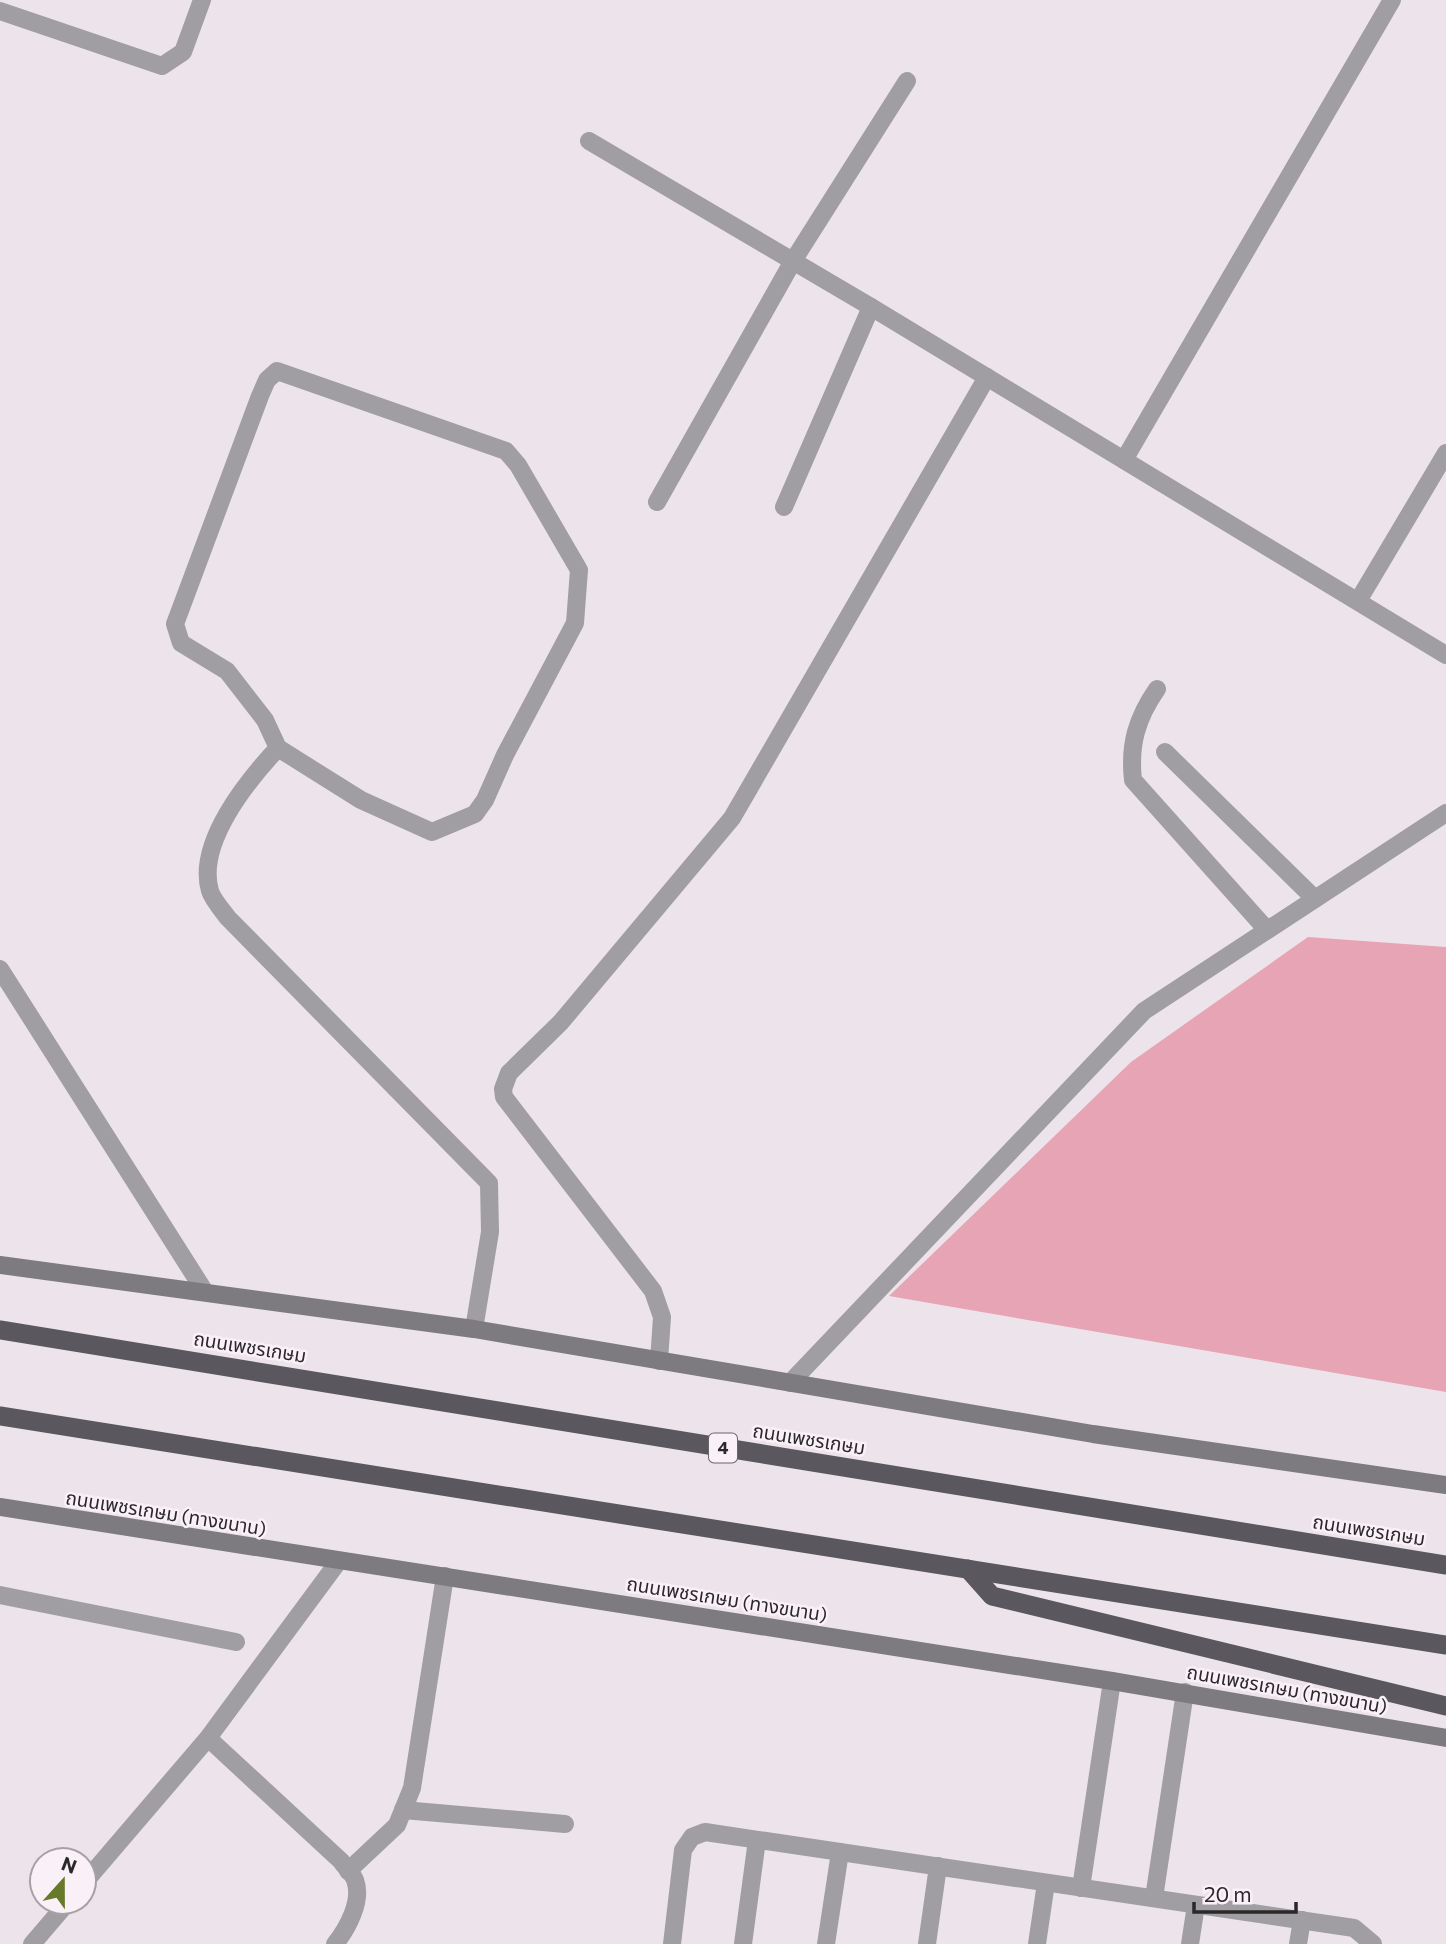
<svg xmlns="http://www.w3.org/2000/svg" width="1446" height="1944" viewBox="0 0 1446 1944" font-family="Commissioner,'Noto Sans Thai',sans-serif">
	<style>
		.building { fill: #e7a4b4 }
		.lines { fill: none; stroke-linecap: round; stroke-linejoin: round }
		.service { stroke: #a09ea2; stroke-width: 18 }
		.minor { stroke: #a09ea2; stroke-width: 18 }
		.secondary { stroke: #7d7b80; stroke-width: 18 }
		.trunk { stroke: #5a585e; stroke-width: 19 }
		.labels { text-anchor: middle; stroke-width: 5; stroke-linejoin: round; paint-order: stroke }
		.shield { fill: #faf1f8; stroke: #696468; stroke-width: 2 }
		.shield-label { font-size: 18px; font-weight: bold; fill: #2b282a }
		.street-label { font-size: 19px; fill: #2b282a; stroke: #faf1f8 }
	</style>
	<rect width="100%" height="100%" fill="#ede4eb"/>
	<!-- building -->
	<polygon class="building" points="1308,937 1446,947 1446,1392 889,1296 1131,1062"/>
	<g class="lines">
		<!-- service -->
		<g class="service">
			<polygon points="277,371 506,451 518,465 579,570 575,623 505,755 485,800 475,814 432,832 361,800 278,748 265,720 227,671 181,643 175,624 260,396 267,380"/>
			<path d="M278,748C248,780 196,843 210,891C213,900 222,910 228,918L489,1183L490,1232L474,1329"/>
			<polyline points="1165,752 1315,899"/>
			<polyline points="0,969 205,1292"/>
			<polyline points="0,1595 236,1642"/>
			<path d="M208,1738L341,1861C345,1867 353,1874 355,1880C363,1901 347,1929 335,1944"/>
			<polyline points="403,1810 565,1824"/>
			<polyline points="348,1871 397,1825 412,1788 445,1576"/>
			<polyline points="1081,1888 1112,1681"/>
			<polyline points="1154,1898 1185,1692"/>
			<polyline points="672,1944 683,1850 692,1837 705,1832 1354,1928 1373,1944"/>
			<polyline points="743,1944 757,1840"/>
			<polyline points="826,1944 840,1852"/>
			<polyline points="927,1944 938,1866"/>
			<polyline points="1037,1944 1046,1883"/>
			<polyline points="1190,1944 1196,1905"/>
			<polyline points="1298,1944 1302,1920"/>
		</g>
		<!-- minor -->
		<g class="minor">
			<polyline points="0,11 162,66 183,52 202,0"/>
			<polyline points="589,141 871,307 1446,655"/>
			<polyline points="1124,460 1392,0"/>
			<polyline points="657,502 793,261 907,81"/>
			<polyline points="784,507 871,307"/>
			<polyline points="1358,601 1446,453"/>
			<path d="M1157,689C1137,718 1129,744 1133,780L1267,930"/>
			<polyline points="659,1361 662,1317 653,1291 504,1097 503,1089 509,1073 561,1022 732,818 987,377"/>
			<polyline points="790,1383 1144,1011 1446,813"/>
			<polyline points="84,1883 208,1738 338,1562"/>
			<polyline points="32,1944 68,1902"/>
		</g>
		<!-- secondary -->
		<g class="secondary">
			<polyline points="0,1265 474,1329 1093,1434 1446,1485"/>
			<polyline points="0,1507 1112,1681 1446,1738"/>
		</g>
		<!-- trunk -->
		<g class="trunk">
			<polyline points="0,1330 1446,1565"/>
			<polyline points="0,1416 1446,1645"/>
			<polyline points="968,1569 992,1596 1446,1706"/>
		</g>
	</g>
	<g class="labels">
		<!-- shield labels -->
		<rect class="shield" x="709" y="1433.5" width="28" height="29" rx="5"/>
		<g class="shield-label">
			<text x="723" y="1454">4</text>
		</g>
		<!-- street labels -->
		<g class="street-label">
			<text transform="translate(250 1347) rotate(9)" y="7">ถนนเพชรเกษม</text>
			<text transform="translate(809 1439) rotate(9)" y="7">ถนนเพชรเกษม</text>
			<text transform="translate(166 1513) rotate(9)" y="7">ถนนเพชรเกษม (ทางขนาน)</text>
			<text transform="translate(1369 1530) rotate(9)" y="7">ถนนเพชรเกษม</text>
			<text transform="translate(727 1599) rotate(9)" y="7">ถนนเพชรเกษม (ทางขนาน)</text>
			<text transform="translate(1287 1689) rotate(10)" y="7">ถนนเพชรเกษม (ทางขนาน)</text>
		</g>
	</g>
	<!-- north arrow -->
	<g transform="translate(63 1881) rotate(21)"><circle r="33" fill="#faf1f8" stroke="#a7a1a6" stroke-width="2"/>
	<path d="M0-5L12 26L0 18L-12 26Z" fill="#667a2a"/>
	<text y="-10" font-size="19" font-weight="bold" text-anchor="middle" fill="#2b282a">N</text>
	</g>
	<!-- scale -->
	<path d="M1194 1902v10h102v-10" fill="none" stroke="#2b282a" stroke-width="3.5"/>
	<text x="1204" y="1902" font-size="21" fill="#2b282a" stroke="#faf1f8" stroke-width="5" paint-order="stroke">20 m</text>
</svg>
